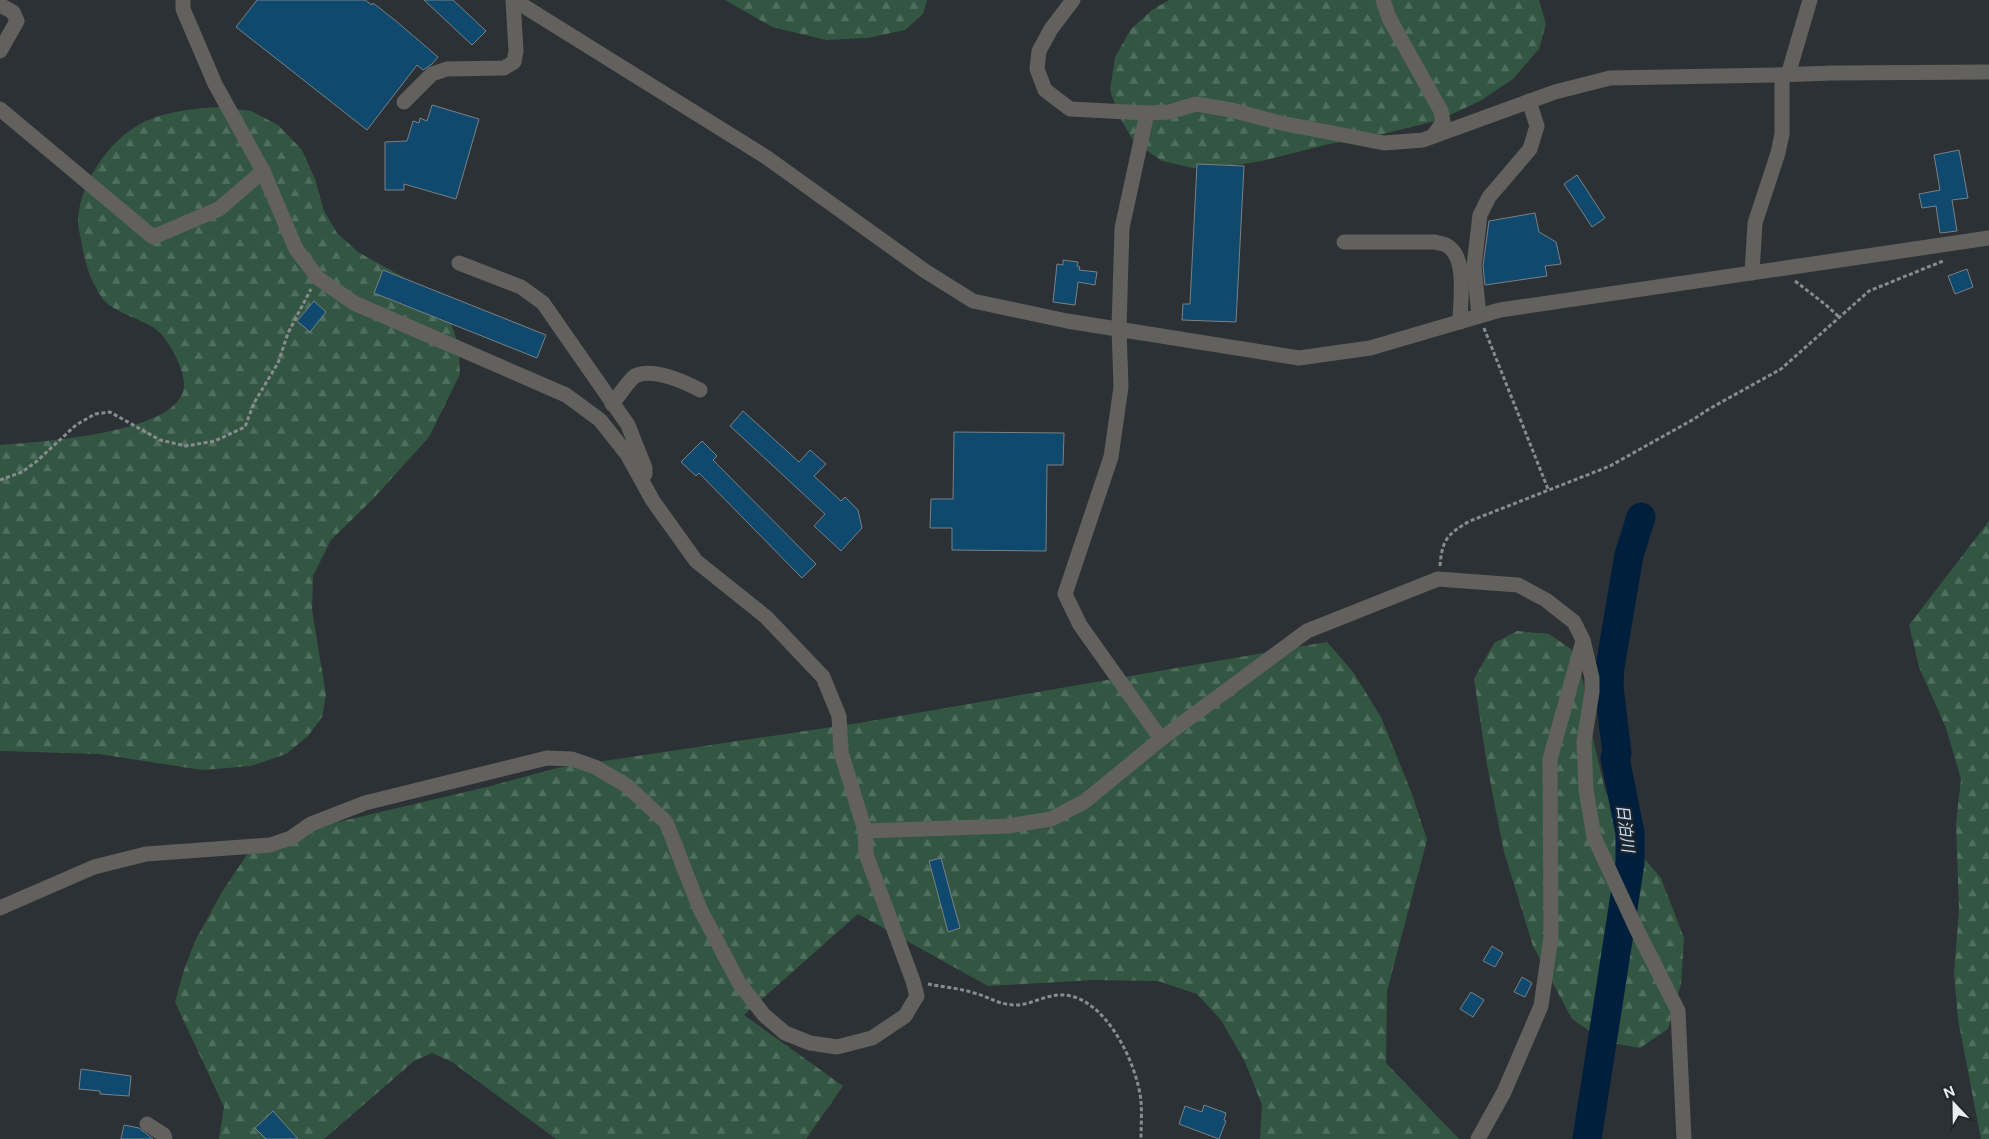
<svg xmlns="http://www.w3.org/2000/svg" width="1989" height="1139" viewBox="0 0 1989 1139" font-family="'Public Sans','Noto Sans JP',sans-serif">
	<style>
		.forest { fill: url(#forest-firs) }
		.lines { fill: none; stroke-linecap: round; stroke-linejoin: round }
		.river { stroke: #001f3d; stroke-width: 29 }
		.building { fill: #0f496d; stroke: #7a8085 }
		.path { stroke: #888c8f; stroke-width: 3; stroke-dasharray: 4 2.5; stroke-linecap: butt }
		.minor { stroke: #62615e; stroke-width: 15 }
		.labels { text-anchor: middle; stroke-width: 4; stroke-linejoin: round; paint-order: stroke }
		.water-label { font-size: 16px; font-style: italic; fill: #c5def9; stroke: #22272b }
	</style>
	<defs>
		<pattern id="forest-firs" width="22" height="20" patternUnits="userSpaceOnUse" patternTransform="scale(1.25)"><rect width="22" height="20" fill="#335642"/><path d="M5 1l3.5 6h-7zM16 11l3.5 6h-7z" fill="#516f5e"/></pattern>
	</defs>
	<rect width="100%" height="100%" fill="#2c3135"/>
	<!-- forest -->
	<g class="forest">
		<polygon points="725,0 927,0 923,14 905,30 868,38 826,40 772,27"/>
		<polygon points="1169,0 1539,0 1546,24 1539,49 1513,79 1480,101 1439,120 1379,135 1329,144 1262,161 1224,167 1193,168 1162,161 1134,142 1119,116 1110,90 1115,57 1131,29 1152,10"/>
		<path d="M219,107L251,111L278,125L302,150L315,179L324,211L337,233L358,252L403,277L435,299L451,323L458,344L460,374L429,437L373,499L331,540L313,576L312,610L326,695L322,717L308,736L286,754L251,766L202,770L99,754L0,751V445C35,442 184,434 184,385C184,368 171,346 161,334C149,320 114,314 103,299C92,284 87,269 83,251C82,241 78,230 78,221C79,187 104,148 132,129C156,112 190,109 219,107Z"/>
		<polygon points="1989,521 1989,1139 1981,1139 1958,1019 1954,974 1959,909 1956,824 1961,779 1946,728 1919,667 1909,625"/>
		<polygon points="1517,631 1549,634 1571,649 1583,681 1593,739 1605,790 1628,840 1661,878 1684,938 1681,984 1668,1029 1640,1048 1606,1042 1572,1019 1533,946 1504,852 1487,765 1474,679 1494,643"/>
		<polygon points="1327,642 1353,672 1381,717 1412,794 1427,840 1387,991 1386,1063 1459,1139 1260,1139 1262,1105 1245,1062 1221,1020 1197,994 1158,981 1094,980 988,986 858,914 744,1015 843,1086 806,1139 556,1139 452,1062 432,1053 414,1061 324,1139 219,1139 224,1107 175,1002 184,970 195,941 222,892 248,853 279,836 491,786 557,768 865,722"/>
	</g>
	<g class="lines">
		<!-- river -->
		<polyline class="river" points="1587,1139 1630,863 1630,833 1615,758 1617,754 1609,687 1610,667 1629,555 1641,517"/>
	</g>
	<!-- building -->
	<g class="building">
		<polygon points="257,0 365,0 372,5 373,3 396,21 438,57 432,64 423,70 417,65 367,130 236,27"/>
		<polygon points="424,0 453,0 486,31 472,45"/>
		<polygon points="432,105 479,119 456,199 404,184 404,190 385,190 385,142 407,141 413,121 419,123 420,118 427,121"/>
		<polygon points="1959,150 1968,198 1952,200 1957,231 1940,233 1936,206 1922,208 1919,194 1940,190 1934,155"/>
		<polygon points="1197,164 1244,166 1236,322 1182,320 1183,304 1190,304"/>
		<polygon points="1577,175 1605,218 1592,227 1564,184"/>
		<polygon points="1535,213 1539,232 1556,242 1561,264 1545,266 1547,276 1485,285 1483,266 1489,221"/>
		<polygon points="1063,260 1078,262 1077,266 1080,267 1079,270 1097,272 1095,285 1078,282 1075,305 1053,302 1057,264 1063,265"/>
		<polygon points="1967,269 1973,287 1955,294 1948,276"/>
		<polygon points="383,270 546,335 537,358 374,293"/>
		<polygon points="314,301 326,312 310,332 297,321"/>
		<polygon points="743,411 799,462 810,450 826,464 814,476 841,501 845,497 858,510 862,528 841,551 814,526 825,514 730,426"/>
		<polygon points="954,432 1064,433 1063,465 1047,465 1046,551 952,550 952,528 930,528 931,499 953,499"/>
		<polygon points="702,441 717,456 713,460 816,564 802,578 699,473 696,476 681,462"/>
		<polygon points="941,858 960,928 948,932 929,861"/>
		<polygon points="1492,946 1503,953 1495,967 1483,961"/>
		<polygon points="1522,977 1532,983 1525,997 1514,992"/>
		<polygon points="1471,992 1484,1000 1473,1017 1460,1009"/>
		<polygon points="81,1069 131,1076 129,1096 100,1094 100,1091 79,1089"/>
		<polygon points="1204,1105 1226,1113 1224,1120 1226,1121 1219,1139 1179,1124 1185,1106 1202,1112"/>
		<polygon points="273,1111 298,1139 266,1139 255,1128"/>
		<polygon points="124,1125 139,1128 153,1139 121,1139"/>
	</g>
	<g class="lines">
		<!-- path -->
		<g class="path">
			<polyline points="1795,281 1826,305 1839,317"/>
			<polyline points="1484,328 1548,489"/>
			<polyline points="0,480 22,472 37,461 76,425 95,414 110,412 160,440 186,446 215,441 245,427 254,403 278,363 288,333 311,289"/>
			<path d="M1440,566C1442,540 1447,534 1470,521L1610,466L1694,419L1709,409L1781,369L1869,291L1943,261"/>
			<path d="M928,984C943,987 959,988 974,993C990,997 994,1003 1013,1005C1028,1006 1043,996 1058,995C1104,992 1137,1063 1141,1101C1142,1113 1141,1127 1141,1139"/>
		</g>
		<!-- minor -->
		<g class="minor">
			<polyline points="514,0 766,157 925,271 973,301 1067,321 1299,358 1370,348 1500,310 1989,238"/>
			<polyline points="1073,0 1051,29 1039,51 1037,69 1045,90 1070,109 1147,113 1169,112 1196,104 1231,110 1281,123 1384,143 1423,140 1555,92 1610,78 1776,75 1832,73 1989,72"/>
			<polyline points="1383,0 1389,18 1441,111 1443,122 1433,136"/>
			<polyline points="0,5 13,12 17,21 0,51"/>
			<polyline points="1788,75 1810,0"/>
			<polyline points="404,102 432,74 447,69 504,68 514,62 516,51 513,0"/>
			<polyline points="0,109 153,237 219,209 263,171"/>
			<polyline points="1147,113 1122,228 1119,328 1121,387 1111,457 1065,594 1080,625 1161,739"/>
			<path d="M1344,242H1434C1438,243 1442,243 1446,245C1468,256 1460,301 1460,322"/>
			<polyline points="459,263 521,287 543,303 628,425 645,468 645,474"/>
			<polyline points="1752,273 1755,223 1778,153 1782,134 1782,75"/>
			<polyline points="1479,316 1474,266 1480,215 1489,197 1530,149 1537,126 1529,101"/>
			<path d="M612,404C618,397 629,380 635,376C652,367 685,382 700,390"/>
			<polyline points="865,831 1008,826 1051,819 1084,802 1161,739 1307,631 1438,579 1518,585 1546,600 1574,622 1583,640 1592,678 1592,692 1584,742 1586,790 1594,837 1637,930 1678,1011 1684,1139"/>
			<polyline points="0,908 94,867 146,854 270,845 291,838 311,824 365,803 547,758 572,759 595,767 626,785 666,822 700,909 739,983 764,1015 785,1033 810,1043 837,1047 872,1038 905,1016 917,996 913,981 866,854 865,831 841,752 839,716 823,677 766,617 696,561 653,501 627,454 600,420 566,395 354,303 318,278 296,249 263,171 215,84 183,9 183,0"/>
			<polyline points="147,1124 164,1135 165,1139"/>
			<polyline points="1478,1139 1504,1092 1541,1006 1551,937 1550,759 1583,641"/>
		</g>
	</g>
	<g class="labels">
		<!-- water labels -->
		<g class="water-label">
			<text transform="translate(1626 828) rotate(83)" y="6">日泊川</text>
		</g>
	</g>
	<!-- north arrow -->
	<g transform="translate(1954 1104) rotate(338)" stroke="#22272b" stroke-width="4" paint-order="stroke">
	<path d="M0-4L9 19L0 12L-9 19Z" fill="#e9edef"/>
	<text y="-8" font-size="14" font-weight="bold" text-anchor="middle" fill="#e9edef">N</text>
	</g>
</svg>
